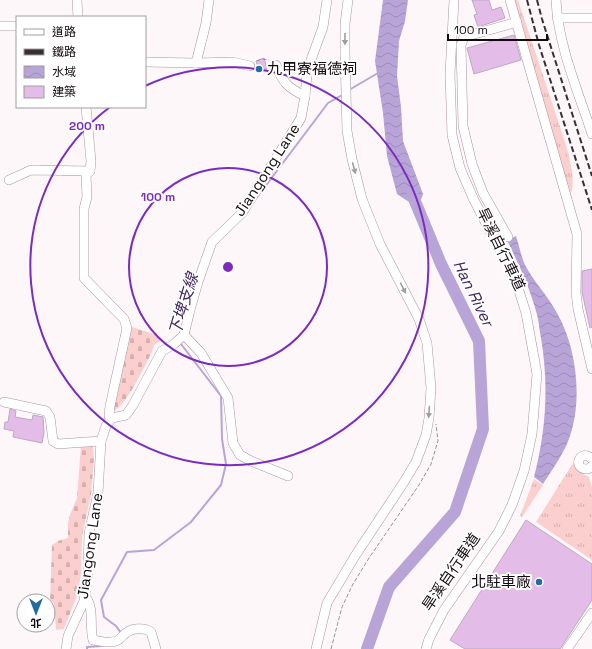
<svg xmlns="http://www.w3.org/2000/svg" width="592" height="649" viewBox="0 0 592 649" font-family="'Space Grotesk','Noto Sans TC',sans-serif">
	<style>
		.grass { fill: url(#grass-tufts) }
		.cemetery { fill: url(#cemetery-stones) }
		.water { fill: url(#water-waves) }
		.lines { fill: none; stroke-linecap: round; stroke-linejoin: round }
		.stream { stroke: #b8a4d7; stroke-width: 2 }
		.river { stroke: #b8a4d7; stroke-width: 12 }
		.building { fill: #e3bce8; stroke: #bda9c0 }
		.minor-casing { stroke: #ae93a3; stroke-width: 10 }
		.path { stroke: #979094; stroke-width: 1; stroke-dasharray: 4 2; stroke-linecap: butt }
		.minor { stroke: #fff; stroke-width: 9 }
		.rail { stroke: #372f33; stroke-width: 2; stroke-dasharray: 6 3; stroke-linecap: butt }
		.oneway { fill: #a19d9f }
		.ring { fill: none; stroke: #7b2cbf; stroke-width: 2 }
		.poi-dot { fill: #226da0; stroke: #fff; stroke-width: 1.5 }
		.labels { text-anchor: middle; stroke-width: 4; stroke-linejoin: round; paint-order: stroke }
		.poi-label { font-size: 15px; fill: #130a0f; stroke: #fff; text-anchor: start }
		.street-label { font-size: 15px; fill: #130a0f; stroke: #fff }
		.water-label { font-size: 16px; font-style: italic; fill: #432763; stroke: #fff }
		.centre { fill: #7b2cbf; stroke: #fff; stroke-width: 2 }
		.ring-label { font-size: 12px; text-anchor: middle; font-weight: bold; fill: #7b2cbf; stroke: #fff; stroke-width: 4; stroke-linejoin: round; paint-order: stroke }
	</style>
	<defs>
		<pattern id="grass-tufts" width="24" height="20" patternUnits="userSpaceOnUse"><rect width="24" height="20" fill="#facfcd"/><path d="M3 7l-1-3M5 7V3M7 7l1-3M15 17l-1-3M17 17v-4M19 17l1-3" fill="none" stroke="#d5b0af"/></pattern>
		<pattern id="cemetery-stones" width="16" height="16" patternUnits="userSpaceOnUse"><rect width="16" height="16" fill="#facfcd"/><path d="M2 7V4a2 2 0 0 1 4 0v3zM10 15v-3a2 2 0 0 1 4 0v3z" fill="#d5b0af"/></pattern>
		<pattern id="water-waves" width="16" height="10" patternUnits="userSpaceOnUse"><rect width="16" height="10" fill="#b8a4d7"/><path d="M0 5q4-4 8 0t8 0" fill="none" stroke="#9d8cb7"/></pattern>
	</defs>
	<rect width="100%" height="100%" fill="#fdf7fa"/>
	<!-- grass -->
	<g class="grass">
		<path d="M514,0H518L566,145C569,157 577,183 570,195Z"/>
		<polygon points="573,463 578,471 589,477 592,487 592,560 536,522"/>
		<polygon points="534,479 543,485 522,517 520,516"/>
	</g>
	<!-- cemetery -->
	<g class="cemetery">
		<path d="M132,327L154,334L161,341L154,345L152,352C145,365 126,407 113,411L126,328Z"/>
		<polygon points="81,445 93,445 94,459 91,495 82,536 81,573 78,593 64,629 56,630 54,603 50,600 52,545 58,541 68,538 68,524 70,515 77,498"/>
	</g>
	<!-- water -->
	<g class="water">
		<polygon points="383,0 408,0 405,21 399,41 397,76 401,107 403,141 423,194 418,208 397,194 387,156 383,113 375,61"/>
		<path d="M516,236C519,245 521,256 525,265C534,282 548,296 557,313C577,348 583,401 569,439C563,455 552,470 543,484L534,477C546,431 549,385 541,338C539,329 539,320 536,311C529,286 518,263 507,240Z"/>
	</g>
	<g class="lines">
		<!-- stream -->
		<g class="stream">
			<polyline points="349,90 378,73"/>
			<polyline points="255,200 328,103 344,94"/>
			<polyline points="121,633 116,626 104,617 101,600 127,552 154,550 191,522 221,485 226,464 222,439 221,396 181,344 181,342"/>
			<polyline points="87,649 87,647 101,646"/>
		</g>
		<!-- river -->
		<polyline class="river" points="367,649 389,587 455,512 483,429 479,341 441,264 412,194"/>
	</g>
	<!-- building -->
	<g class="building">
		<polygon points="472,0 489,0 492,10 501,7 505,18 478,27 474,15 477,14"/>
		<polygon points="514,35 521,60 474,74 467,48"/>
		<polygon points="264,58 267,69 260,72 256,61"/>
		<polygon points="592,269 592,327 590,328 582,292 582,271"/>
		<polygon points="10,409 16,411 15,417 32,420 33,415 43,417 44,433 42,443 13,437 14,431 4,429 5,422 8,422"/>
		<polygon points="526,520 592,564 592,600 560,649 465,649 450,640"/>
	</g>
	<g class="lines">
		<!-- minor casing -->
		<g class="minor-casing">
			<g id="minor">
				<polyline points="77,0 78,17"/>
				<polyline points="510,0 577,234 576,293 578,309 592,369"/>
				<path d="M556,0C558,45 578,91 592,134"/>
				<polyline points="557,18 592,18"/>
				<polyline points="0,26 17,26"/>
				<polyline points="145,62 196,63 206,23 209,0"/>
				<polyline points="196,63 233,62 250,66"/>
				<path d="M276,65C283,83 288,88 305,96"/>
				<polyline points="86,107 91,161 90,171 86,175 87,197 84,209 84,278 124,319 127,328 110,406 109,416 112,418"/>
				<polyline points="9,180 31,170 90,171"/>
				<polyline points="508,237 483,193 472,164 463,126 461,45 464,37 517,22"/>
				<polyline points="184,335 201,353 228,398 233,443 240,455 251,461 288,476"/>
				<polyline points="4,402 46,411 50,417 53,441 58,444 101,441"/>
				<path d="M592,459C580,447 571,470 588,469L592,466"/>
				<path d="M85,596C95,609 89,625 93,640C100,641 109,644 116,641C120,640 123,635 126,633C132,628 144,627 151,632L156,649"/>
				<polyline points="66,649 68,636 84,601 88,573 89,533 98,493 101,441 106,426 112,418 126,415 133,405 162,351 174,344 184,335 190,310 198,282 212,242 242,213 301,118 305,96 307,74 312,57 323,27 327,0"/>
				<polyline points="316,649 327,603 355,556 404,482 416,462 426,435 429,418 431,388 427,343 419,319 380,244 362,199 352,159 347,131 345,53 345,24 348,0"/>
				<polyline points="426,649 429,639 444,610 499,531 512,505 524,471 532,434 537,374 526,313 513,272 497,245 473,198 460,168 452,135 450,74 454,0"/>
				<polyline points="567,649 592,613"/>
			</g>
		</g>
		<!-- path -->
		<g class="path">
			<polyline points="257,61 262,59 269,60"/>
			<polyline points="331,649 342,607 353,584 369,558 419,485 431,464 438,441 436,424"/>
		</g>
		<!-- minor -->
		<use href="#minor" class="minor"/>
		<!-- rail -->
		<g class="rail">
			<polyline points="527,0 539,45 592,210"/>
			<polyline points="537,0 542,19 592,176"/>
		</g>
	</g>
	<!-- one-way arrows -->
	<defs><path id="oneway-solid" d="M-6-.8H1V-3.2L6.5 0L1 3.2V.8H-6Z"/></defs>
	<g class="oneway">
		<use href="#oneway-solid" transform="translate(345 39) rotate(90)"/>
		<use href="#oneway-solid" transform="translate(354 168) rotate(75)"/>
		<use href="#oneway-solid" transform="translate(403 288) rotate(64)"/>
		<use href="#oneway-solid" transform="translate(429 412) rotate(94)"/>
	</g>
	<!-- distance rings -->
	<g class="ring">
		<circle cx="228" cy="267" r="99"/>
		<path d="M145 86A199 199 0 1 1 110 107"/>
	</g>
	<!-- markers -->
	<g class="poi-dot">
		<circle cx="259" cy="69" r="4"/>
		<circle cx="539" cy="582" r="4"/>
	</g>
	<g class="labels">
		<!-- poi labels -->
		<g class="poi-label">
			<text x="267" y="74">九甲寮福德祠</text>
			<text x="531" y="587" text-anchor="end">北駐車廠</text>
		</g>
		<!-- street labels -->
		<g class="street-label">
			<text transform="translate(267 170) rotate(-57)" y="5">Jiangong Lane</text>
			<text transform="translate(501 249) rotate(64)" y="5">旱溪自行車道</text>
			<text transform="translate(90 546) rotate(-82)" y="5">Jiangong Lane</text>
			<text transform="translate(451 572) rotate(-56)" y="5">旱溪自行車道</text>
		</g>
		<!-- water labels -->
		<g class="water-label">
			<text transform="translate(474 293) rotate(64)" y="6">Han River</text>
			<text transform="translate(183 304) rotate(-73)" y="6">下埤支線</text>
		</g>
	</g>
	<circle cx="228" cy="267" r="6" class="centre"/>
	<g class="ring-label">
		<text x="87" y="130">200 m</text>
		<text x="158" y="201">100 m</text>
	</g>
	<!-- legend -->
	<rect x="16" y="16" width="130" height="92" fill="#ffffff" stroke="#a19d9f"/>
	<rect x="24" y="29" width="20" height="6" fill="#ffffff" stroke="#a19d9f"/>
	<text x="52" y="36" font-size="12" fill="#130a0f">道路</text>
	<rect x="24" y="49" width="20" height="6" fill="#372f33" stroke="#a19d9f"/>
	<text x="52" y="56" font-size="12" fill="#130a0f">鐵路</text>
	<rect x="24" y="66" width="20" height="12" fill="url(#water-waves)" stroke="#a19d9f"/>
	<text x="52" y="76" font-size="12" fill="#130a0f">水域</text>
	<rect x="24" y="86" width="20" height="12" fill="#e3bce8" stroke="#a19d9f"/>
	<text x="52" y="96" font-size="12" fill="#130a0f">建築</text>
	<!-- north arrow -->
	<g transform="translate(36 613) rotate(180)"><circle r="19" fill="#ffffff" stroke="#a19d9f"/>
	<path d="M0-3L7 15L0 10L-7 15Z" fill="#226da0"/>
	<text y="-6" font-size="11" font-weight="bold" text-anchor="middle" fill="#130a0f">北</text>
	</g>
	<!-- scale -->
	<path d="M448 34v6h99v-6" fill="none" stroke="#130a0f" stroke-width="2"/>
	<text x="454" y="34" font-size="12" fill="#130a0f" stroke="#ffffff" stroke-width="3" paint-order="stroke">100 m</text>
</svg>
